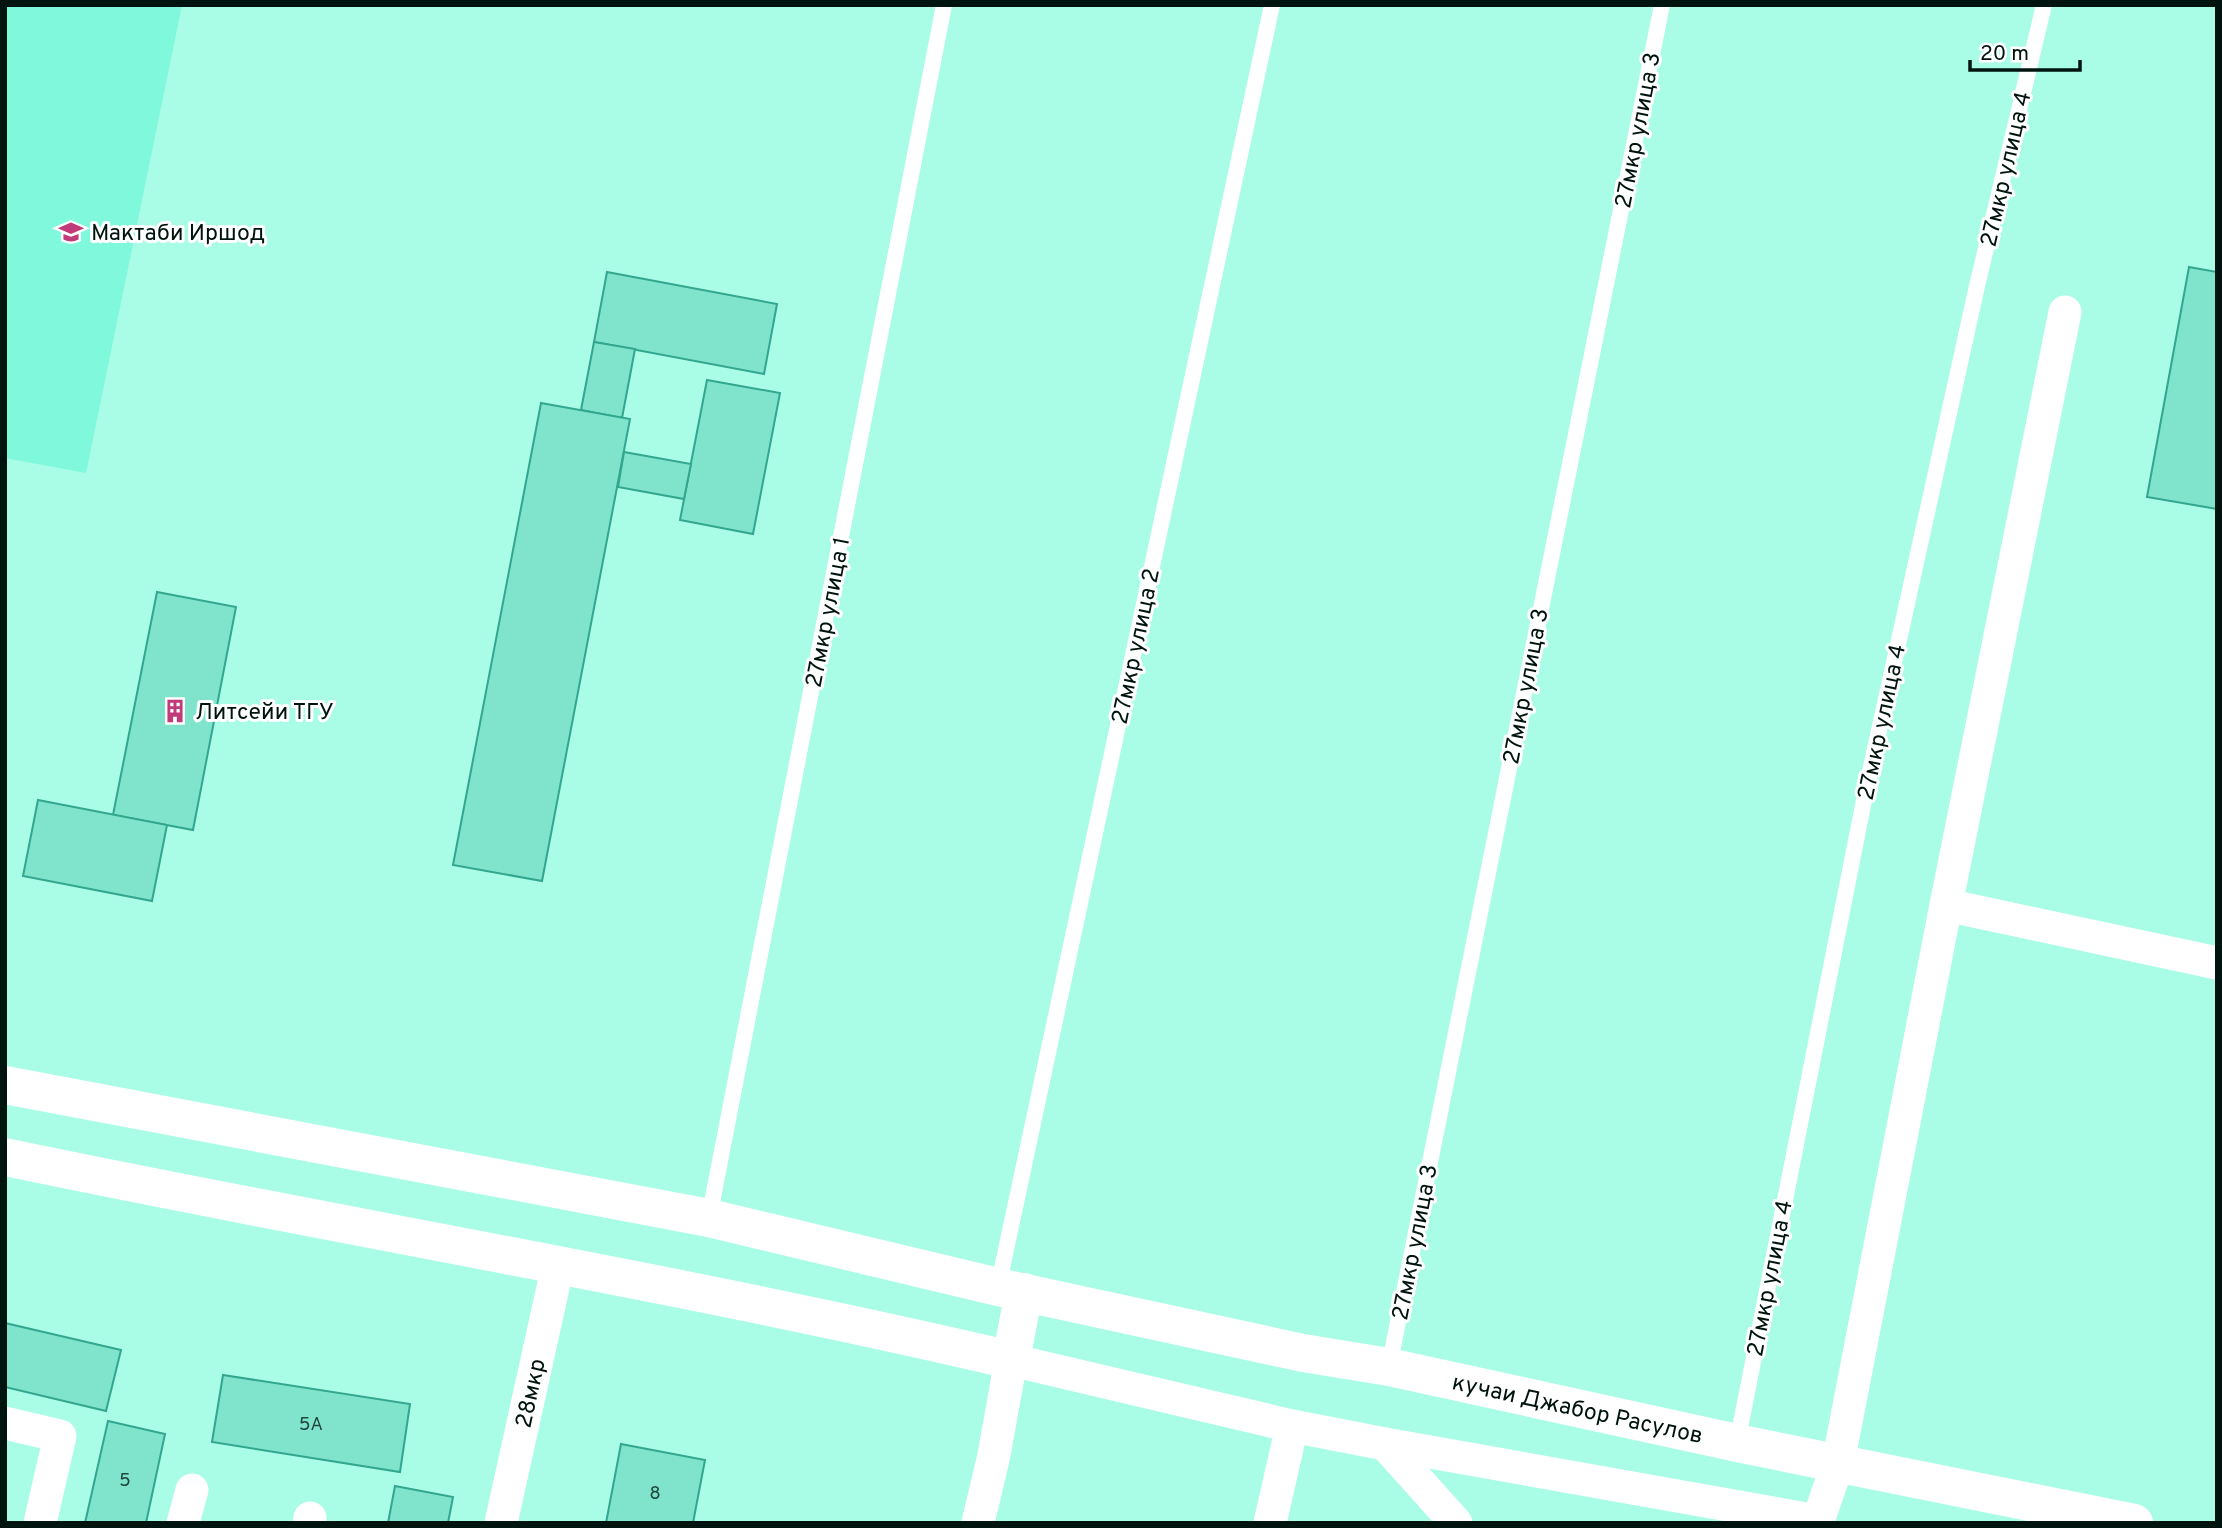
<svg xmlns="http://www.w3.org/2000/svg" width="2222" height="1528" viewBox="0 0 2222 1528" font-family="Overpass,sans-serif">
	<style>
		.built { fill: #7ff8db }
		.building { fill: #7fe4cb; stroke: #33a68f; stroke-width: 2 }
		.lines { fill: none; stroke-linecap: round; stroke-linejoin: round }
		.service { stroke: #fff; stroke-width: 16 }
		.minor { stroke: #fff; stroke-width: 33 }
		.tertiary { stroke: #fff; stroke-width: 38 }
		.labels { text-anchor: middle; stroke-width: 6; stroke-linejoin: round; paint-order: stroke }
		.number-label { font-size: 19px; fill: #20483e }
		.street-label { font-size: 23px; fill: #00140f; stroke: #fff }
		.poi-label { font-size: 23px; fill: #00140f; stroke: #fff; text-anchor: start }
	</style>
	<rect width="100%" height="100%" fill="#a9fce6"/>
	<!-- built -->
	<polygon class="built" points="5,5 182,5 86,473 5,458"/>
	<!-- building -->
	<g class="building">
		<polygon points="2189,267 2217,272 2217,509 2147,497"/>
		<polygon points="607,272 777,304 764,374 594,342"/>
		<polygon points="594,342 635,349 622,418 581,410"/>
		<polygon points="707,380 780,393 753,534 680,520"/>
		<polygon points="541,403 630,419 542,881 453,865"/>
		<polygon points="624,452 691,464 684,499 618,487"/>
		<polygon points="157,592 236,607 193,830 113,815"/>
		<polygon points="38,800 167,825 152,901 23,876"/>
		<polygon points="5,1323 121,1350 106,1411 5,1387"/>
		<polygon points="223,1375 410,1404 400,1472 212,1442"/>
		<polygon points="108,1421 165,1434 146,1523 85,1523"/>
		<polygon points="621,1444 705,1460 693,1523 606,1523"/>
		<polygon points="395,1486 453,1497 448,1523 388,1523"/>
	</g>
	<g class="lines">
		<!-- service -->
		<g class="service">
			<polyline points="709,1218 944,5"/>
			<polyline points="998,1287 1272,5"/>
			<polyline points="1389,1367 1662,5"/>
			<polyline points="1737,1443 1867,785 1977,286 2044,5"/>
		</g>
		<!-- minor -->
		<g class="minor">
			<polyline points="1946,905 2217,963"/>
			<polyline points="5,1423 60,1436 40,1523"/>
			<polyline points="1385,1444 1818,1521 1838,1463 1946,905 2065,312"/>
			<polyline points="183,1523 192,1490"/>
			<polyline points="309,1523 310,1518"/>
			<path id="s1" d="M501,1523L558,1265"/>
			<polyline points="978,1523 994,1455 1011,1360 1292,1426 1385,1444 1456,1523"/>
			<polyline points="1270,1523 1292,1426"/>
		</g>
		<!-- tertiary -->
		<g class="tertiary">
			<path id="s2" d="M5,1085L709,1218L998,1287L1303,1353L1389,1367L1737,1443L2134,1523"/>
			<path d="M5,1157C340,1227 678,1282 1011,1360L1024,1292"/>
		</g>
	</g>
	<!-- icons -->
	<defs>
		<g id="school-bare" transform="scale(1.89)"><path d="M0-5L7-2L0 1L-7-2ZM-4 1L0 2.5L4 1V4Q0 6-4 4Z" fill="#c13a79" stroke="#fff" stroke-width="2.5" paint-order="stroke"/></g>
		<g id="building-bare" transform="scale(1.89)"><path d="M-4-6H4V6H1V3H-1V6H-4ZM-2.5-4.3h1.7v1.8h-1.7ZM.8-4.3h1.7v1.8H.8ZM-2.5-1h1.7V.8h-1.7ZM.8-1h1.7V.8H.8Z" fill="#c13a79" stroke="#fff" stroke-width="2.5" paint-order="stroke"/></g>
	</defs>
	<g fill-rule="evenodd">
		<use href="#school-bare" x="71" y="232"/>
		<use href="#building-bare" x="175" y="711"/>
	</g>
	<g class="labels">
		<!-- number labels -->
		<g class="number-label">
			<text x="311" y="1430">5А</text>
			<text x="125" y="1486">5</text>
			<text x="655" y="1499">8</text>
		</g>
		<!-- street labels -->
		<g class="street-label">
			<text transform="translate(1637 130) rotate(-79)" y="8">27мкр улица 3</text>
			<text transform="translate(2005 169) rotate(-77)" y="8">27мкр улица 4</text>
			<text transform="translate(827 612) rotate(-79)" y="8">27мкр улица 1</text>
			<text transform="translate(1135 646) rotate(-78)" y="8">27мкр улица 2</text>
			<text transform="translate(1525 686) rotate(-79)" y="8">27мкр улица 3</text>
			<text transform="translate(1881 722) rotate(-78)" y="8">27мкр улица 4</text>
			<text transform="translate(1414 1242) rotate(-79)" y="8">27мкр улица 3</text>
			<text transform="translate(1769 1278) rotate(-79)" y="8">27мкр улица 4</text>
			<text dy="8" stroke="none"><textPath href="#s1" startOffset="133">28мкр</textPath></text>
			<text dy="8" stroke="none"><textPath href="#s2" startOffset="1606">кучаи Джабор Расулов</textPath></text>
		</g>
		<!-- poi labels -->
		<g class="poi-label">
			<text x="91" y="240">Мактаби Иршод</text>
			<text x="195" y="719">Литсейи ТГУ</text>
		</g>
	</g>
	<!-- border -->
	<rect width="2222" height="1528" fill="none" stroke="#00140f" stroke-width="14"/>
	<!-- scale -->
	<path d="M1970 60v10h110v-10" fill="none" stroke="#00140f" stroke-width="3.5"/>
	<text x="1980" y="60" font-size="21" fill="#00140f" stroke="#ffffff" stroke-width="5" paint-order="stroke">20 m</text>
</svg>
